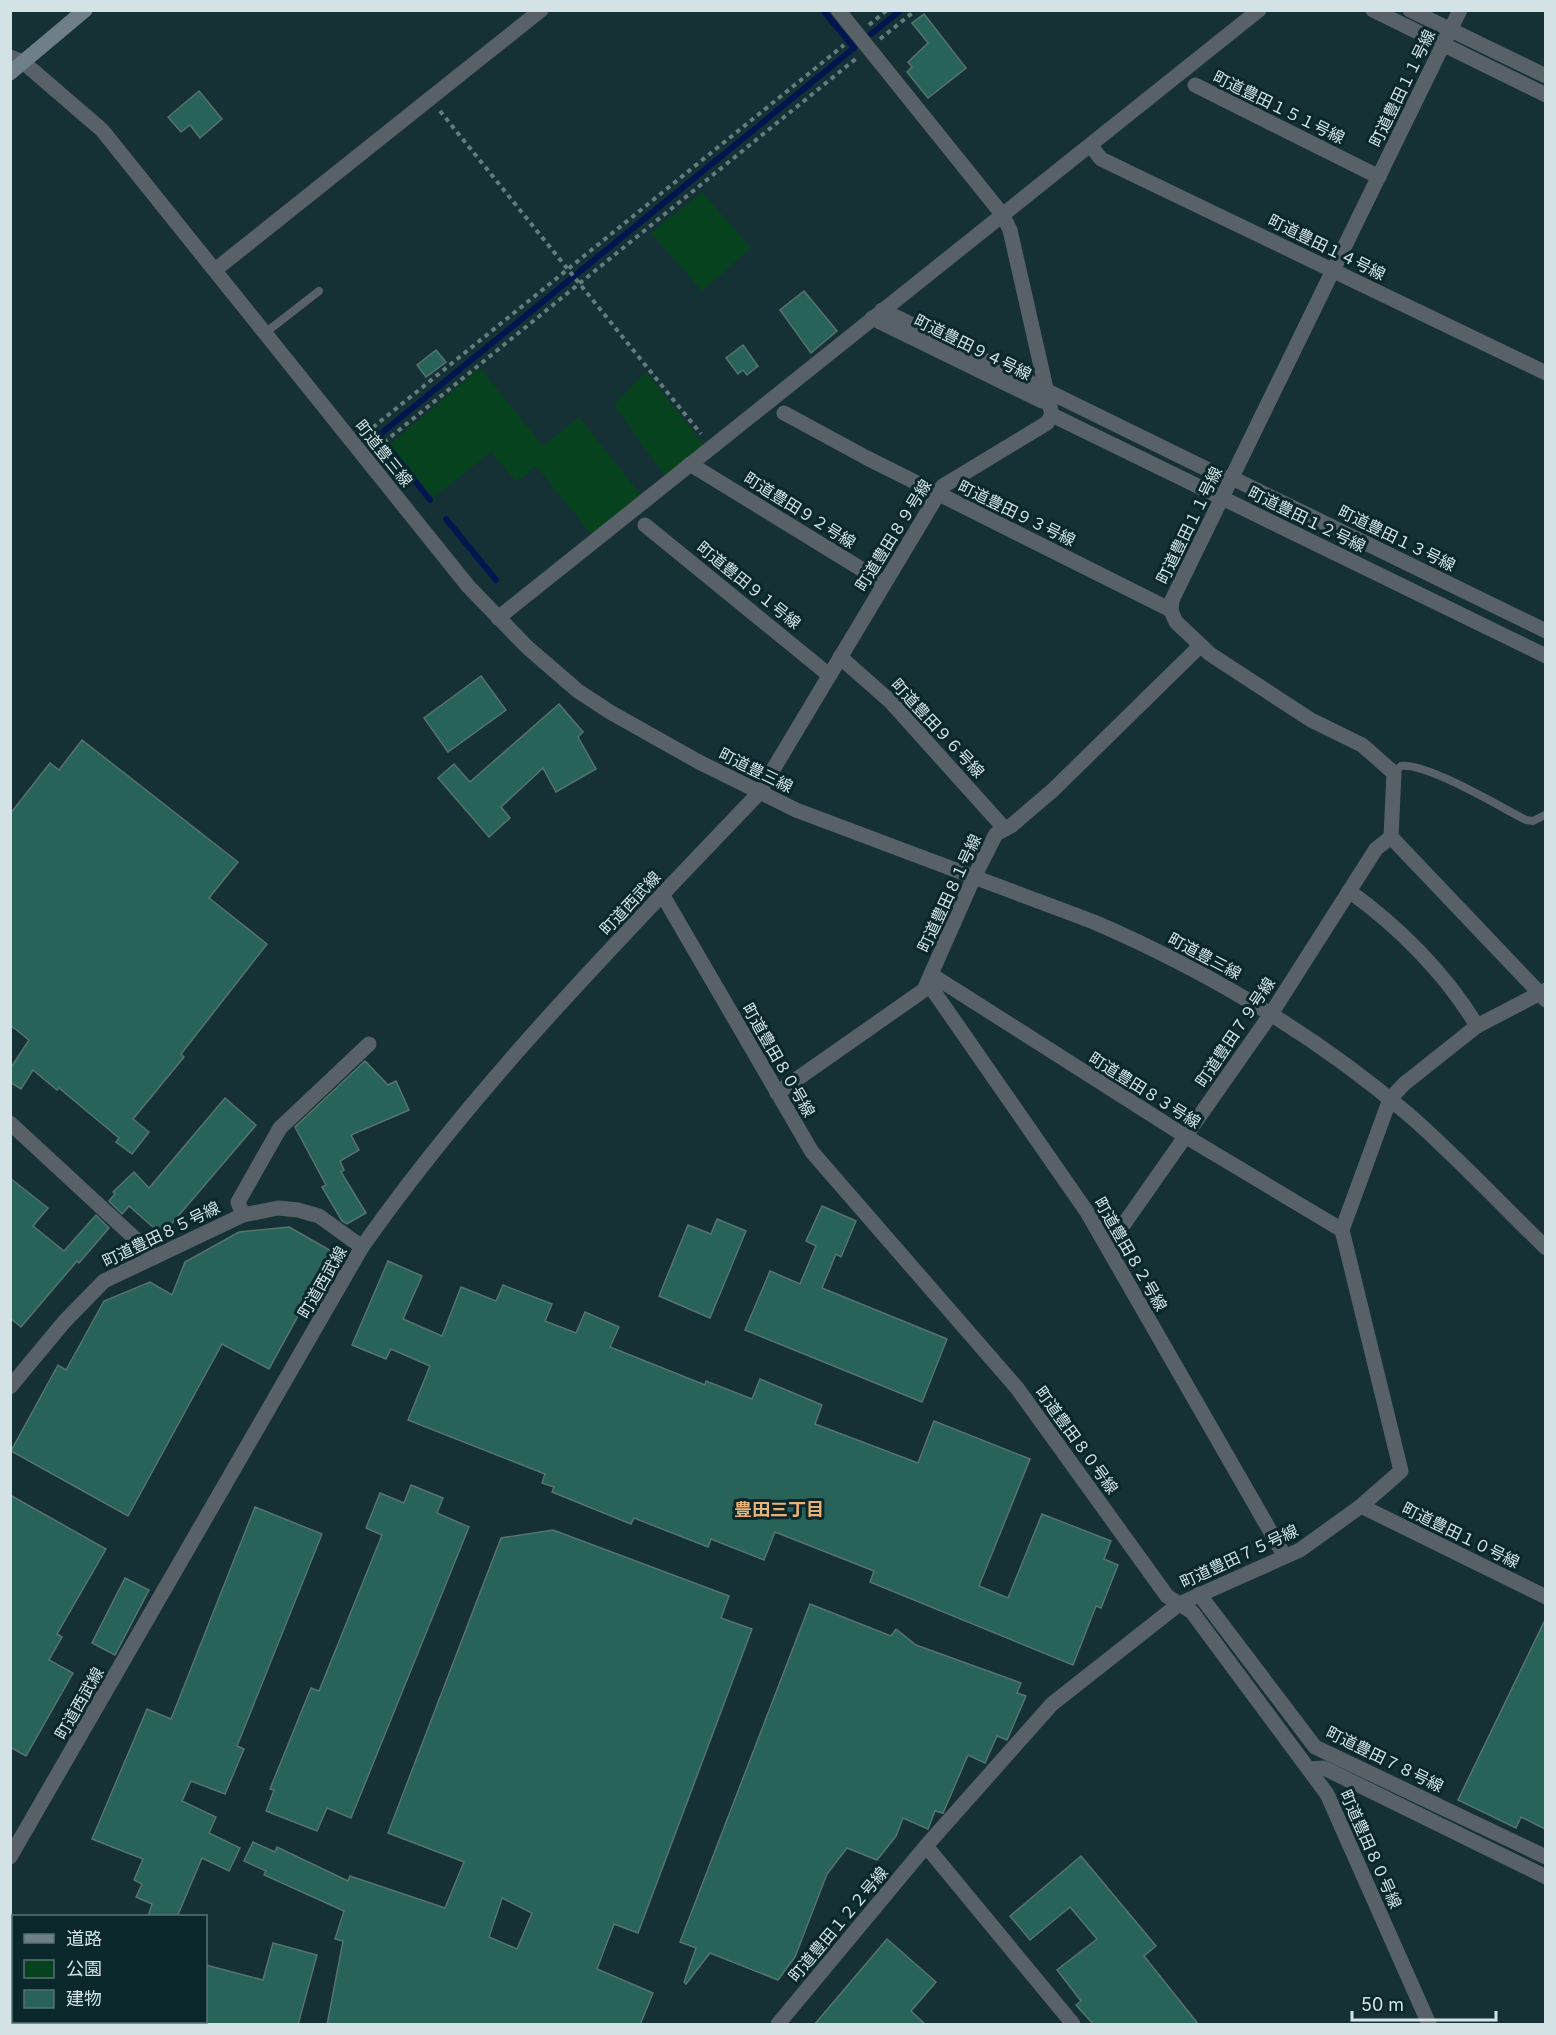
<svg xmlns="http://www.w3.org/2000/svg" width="1556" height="2035" viewBox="0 0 1556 2035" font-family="Inter,'Noto Sans JP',sans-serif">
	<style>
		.green { fill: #07421e }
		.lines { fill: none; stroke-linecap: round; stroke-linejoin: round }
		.stream { stroke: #01164f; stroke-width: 6 }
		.building { fill: #276358; stroke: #57736d; stroke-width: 1.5; fill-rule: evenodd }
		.path { stroke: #657c7f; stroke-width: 4; stroke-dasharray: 4.5 4.5; stroke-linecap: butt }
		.service { stroke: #586167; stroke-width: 8 }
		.minor { stroke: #586167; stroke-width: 15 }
		.tertiary { stroke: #586167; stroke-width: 15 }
		.secondary { stroke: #6f7f89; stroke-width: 15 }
		.labels { text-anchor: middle; stroke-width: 6; stroke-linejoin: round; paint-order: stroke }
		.street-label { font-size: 16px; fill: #d3e3e5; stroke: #0a272b }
		.neighbourhood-label { font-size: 18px; font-weight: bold; fill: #eab277; stroke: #0a272b }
	</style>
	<rect width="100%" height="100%" fill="#153135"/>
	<!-- green -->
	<g class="green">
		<polygon points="702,192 751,248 702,291 651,233"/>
		<polygon points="480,368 543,446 579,417 641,495 591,534 536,466 516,482 491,452 433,498 390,444"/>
		<polygon points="646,372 704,445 665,476 614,405"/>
	</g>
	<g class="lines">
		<!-- stream -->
		<g class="stream">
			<polyline points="871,34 901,10"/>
			<polyline points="381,439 378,436 854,48 823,10"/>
			<polyline points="388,447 430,500"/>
			<polyline points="446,519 496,580"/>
		</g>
	</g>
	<!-- building -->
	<g class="building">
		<polygon points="924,14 966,68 928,98 907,72 912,67 908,62 928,43 912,23"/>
		<polygon points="199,91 222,119 200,138 190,125 181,132 168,117"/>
		<polygon points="804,291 837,331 811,353 780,310"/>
		<polygon points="743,345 758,366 747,375 743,370 738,374 726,358"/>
		<polygon points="436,350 446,362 426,377 417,365"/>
		<polygon points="481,676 506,710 448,752 424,718"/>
		<polygon points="559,704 583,732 578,737 596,769 556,792 543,768 501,807 510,818 489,837 438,778 454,764 470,782"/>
		<polygon points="82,740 238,862 209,898 267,944 181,1054 184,1057 133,1119 149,1132 132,1154 116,1142 119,1138 59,1088 57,1090 33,1070 21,1089 10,1082 10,1069 29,1040 10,1025 10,814 50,763 59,770"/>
		<polygon points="365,1061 388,1085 396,1081 409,1110 351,1135 359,1150 340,1161 344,1170 341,1172 366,1213 347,1224 342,1221 322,1187 326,1185 295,1127"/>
		<polygon points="225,1098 256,1125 162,1235 129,1206 122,1214 109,1201 115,1194 113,1192 134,1172 149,1188"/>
		<polygon points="10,1178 48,1208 33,1226 64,1251 96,1215 109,1228 79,1263 77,1261 21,1327 10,1318"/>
		<polygon points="822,1206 856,1221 841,1257 836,1254 822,1288 947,1339 922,1402 745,1330 770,1271 800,1284 816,1246 806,1241"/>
		<polygon points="717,1219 746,1231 710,1318 659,1296 688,1225 711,1234"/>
		<polygon points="289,1227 333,1252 269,1369 222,1344 128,1516 11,1451 58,1365 66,1370 104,1301 150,1282 172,1295 185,1262 239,1232"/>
		<polygon points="388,1261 422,1276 403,1319 442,1336 461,1287 496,1301 503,1285 552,1304 545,1321 576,1333 585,1312 619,1327 610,1347 705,1385 706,1381 752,1399 760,1379 822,1405 815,1424 918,1463 934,1421 1030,1459 979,1586 1008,1598 1042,1514 1111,1541 1104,1559 1118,1565 1101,1608 1096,1606 1073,1665 870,1582 874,1571 775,1532 764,1560 711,1539 708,1547 634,1518 631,1524 552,1492 554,1487 542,1483 545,1474 408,1420 430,1366 391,1349 386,1359 352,1345"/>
		<polygon points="411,1485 443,1498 437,1513 469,1527 351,1818 327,1808 317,1831 266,1811 274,1790 270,1789 311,1688 319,1691 382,1535 366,1528 380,1493 404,1503"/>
		<polygon points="10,1495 106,1549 57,1634 62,1637 49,1660 73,1673 26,1756 10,1747"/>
		<polygon points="255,1507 322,1534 237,1746 244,1749 225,1794 191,1781 182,1801 216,1817 209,1833 240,1848 229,1871 202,1858 177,1917 148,1917 152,1904 136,1897 142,1884 134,1880 143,1859 92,1839 147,1709 171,1719"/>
		<path d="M553,1530L729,1596L721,1618L752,1629L638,1933L614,1924L597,1969L653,1993L640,2025H327L343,1941L335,1939L344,1911L264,1875L266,1871L244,1861L253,1842L275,1852L277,1847L348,1881L350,1876L445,1908L464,1862L388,1833L501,1538ZM502,1898L532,1913L517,1949L489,1937Z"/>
		<polygon points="125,1578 149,1590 115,1655 92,1643"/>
		<polygon points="810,1604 891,1636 896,1629 916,1645 1021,1683 1017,1693 1026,1696 1007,1740 997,1736 985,1763 968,1755 943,1813 935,1811 928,1829 903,1818 896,1836 877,1860 847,1848 827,1874 795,1957 778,1980 710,1953 686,1984 684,1982 696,1948 680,1942"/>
		<polygon points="1545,1620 1545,1829 1521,1817 1516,1828 1458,1800"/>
		<polygon points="1081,1856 1156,1946 1144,1956 1199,2025 1094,2025 1076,2005 1081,2001 1057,1970 1097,1939 1070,1907 1030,1940 1010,1916"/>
		<polygon points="887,1939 936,1982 911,2011 926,2025 814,2025"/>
		<polygon points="273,1943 317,1955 298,2025 206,2025 206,1965 263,1980"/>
	</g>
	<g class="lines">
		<!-- path -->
		<g class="path">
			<polyline points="869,25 887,10"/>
			<polyline points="880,39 916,10"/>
			<polyline points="440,111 701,434"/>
			<polyline points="366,433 844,45"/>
			<polyline points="377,448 858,57"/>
		</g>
		<!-- service -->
		<g class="service">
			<polyline points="265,333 319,291"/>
			<path d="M1394,773L1401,766C1428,763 1500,807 1526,820L1533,821L1545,815"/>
		</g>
		<!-- minor -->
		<g class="minor">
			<polyline points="1373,10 1546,95"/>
			<polyline points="1410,10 1546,76"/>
			<polyline points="1460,10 1172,600 1171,611 1176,622 1210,654 1311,720 1362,745 1394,773 1391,837 1546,1000"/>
			<polyline points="1195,85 1379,177"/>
			<polyline points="1091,146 1101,159 1546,373"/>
			<polyline points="215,270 541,10"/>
			<polyline points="882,310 1231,481"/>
			<polyline points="872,318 1042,401"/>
			<polyline points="784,413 867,458 1171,610"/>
			<polyline points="1052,415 1546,656"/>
			<polyline points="690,464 884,583"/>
			<polyline points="1232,478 1546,631"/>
			<polyline points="645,525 829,675"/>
			<polyline points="498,618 1259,10"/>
			<polyline points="840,657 890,701 1005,829"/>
			<polyline points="759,793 943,486 1047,423 1052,415 1010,230 1002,214 838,10"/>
			<path d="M1349,891C1398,926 1446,974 1477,1026"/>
			<polyline points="662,894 812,1152 1017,1388 1167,1596 1192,1612 1327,1794 1429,2024"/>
			<polyline points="932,975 1185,1136 1342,1230"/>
			<polyline points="928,983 1087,1212 1284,1555"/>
			<polyline points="777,1093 924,990 974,877 996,834 1011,826 1053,790 1200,646"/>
			<polyline points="10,1123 155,1257"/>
			<polyline points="243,1215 238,1202 280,1128 369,1044"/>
			<polyline points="1106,1244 1112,1241 1271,1014 1376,849 1391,837"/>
			<polyline points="10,1387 64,1322 104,1281 243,1215 278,1208 298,1210 319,1216 362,1247"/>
			<polyline points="1361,1506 1546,1597"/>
			<polyline points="1199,1594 1315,1747 1546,1857"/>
			<polyline points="1309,1769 1324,1768 1546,1877"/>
			<polyline points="778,2024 926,1846"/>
			<polyline points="1073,2024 926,1846 1052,1704 1179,1604 1300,1550 1361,1506 1401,1471 1342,1230 1390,1099 1404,1084 1477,1026 1546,990"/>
		</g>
		<!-- tertiary -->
		<g class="tertiary">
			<path d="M10,57L23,62L102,130L468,586L527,647L578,691L610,712L699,762L796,810L1094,922C1207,971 1314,1034 1408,1114C1456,1156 1500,1203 1546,1248"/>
			<path d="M10,1857L362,1247C478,1082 620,939 759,793"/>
		</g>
		<!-- secondary -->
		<polyline class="secondary" points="10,73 85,10"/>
	</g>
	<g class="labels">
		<!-- street labels -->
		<g class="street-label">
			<text transform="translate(1402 88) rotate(-64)" y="6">町道豊田１１号線</text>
			<text transform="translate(1279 107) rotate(26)" y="6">町道豊田１５１号線</text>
			<text transform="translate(1327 247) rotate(26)" y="6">町道豊田１４号線</text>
			<text transform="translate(973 347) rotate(26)" y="6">町道豊田９４号線</text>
			<text transform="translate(384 453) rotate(51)" y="6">町道豊三線</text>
			<text transform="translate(800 510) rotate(32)" y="6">町道豊田９２号線</text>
			<text transform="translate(1017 513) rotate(26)" y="6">町道豊田９３号線</text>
			<text transform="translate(1307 519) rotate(26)" y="6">町道豊田１２号線</text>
			<text transform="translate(1189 525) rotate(-64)" y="6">町道豊田１１号線</text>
			<text transform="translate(893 535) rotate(-58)" y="6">町道豊田８９号線</text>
			<text transform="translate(1397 538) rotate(26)" y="6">町道豊田１３号線</text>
			<text transform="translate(749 585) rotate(39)" y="6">町道豊田９１号線</text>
			<text transform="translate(938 728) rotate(47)" y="6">町道豊田９６号線</text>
			<text transform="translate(756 770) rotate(26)" y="6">町道豊三線</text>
			<text transform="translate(949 893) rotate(-65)" y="6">町道豊田８１号線</text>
			<text transform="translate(630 903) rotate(-47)" y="6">町道西武線</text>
			<text transform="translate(1205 956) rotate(28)" y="6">町道豊三線</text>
			<text transform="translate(1235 1032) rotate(-56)" y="6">町道豊田７９号線</text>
			<text transform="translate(779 1060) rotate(60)" y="6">町道豊田８０号線</text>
			<text transform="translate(1145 1090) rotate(32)" y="6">町道豊田８３号線</text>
			<text transform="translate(161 1234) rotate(-26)" y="6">町道豊田８５号線</text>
			<text transform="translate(1131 1254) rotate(60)" y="6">町道豊田８２号線</text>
			<text transform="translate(322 1282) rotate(-60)" y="6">町道西武線</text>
			<text transform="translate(1077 1440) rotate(54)" y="6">町道豊田８０号線</text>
			<text transform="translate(1461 1535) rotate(26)" y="6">町道豊田１０号線</text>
			<text transform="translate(1239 1556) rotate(-25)" y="6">町道豊田７５号線</text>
			<text transform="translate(79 1703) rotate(-60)" y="6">町道西武線</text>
			<text transform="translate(1385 1759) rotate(26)" y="6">町道豊田７８号線</text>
			<text transform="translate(1371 1849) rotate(66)" y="6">町道豊田８０号線</text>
			<text transform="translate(838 1924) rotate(-50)" y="6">町道豊田１２２号線</text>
		</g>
		<!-- neighbourhood labels -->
		<g class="neighbourhood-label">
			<text x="779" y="1516">豊田三丁目</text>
		</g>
	</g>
	<!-- border -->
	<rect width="1556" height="2035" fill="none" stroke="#d3e3e5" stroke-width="24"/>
	<!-- legend -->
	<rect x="12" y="1915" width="195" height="108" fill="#0a272b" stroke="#5a7275" stroke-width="1.5"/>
	<rect x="24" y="1934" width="30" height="9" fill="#6f7f89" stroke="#5a7275" stroke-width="1.5"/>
	<text x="66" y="1945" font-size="18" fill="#d3e3e5">道路</text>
	<rect x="24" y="1960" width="30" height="18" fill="#07421e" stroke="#5a7275" stroke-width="1.5"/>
	<text x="66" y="1975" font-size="18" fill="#d3e3e5">公園</text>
	<rect x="24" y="1990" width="30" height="18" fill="#276358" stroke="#5a7275" stroke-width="1.5"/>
	<text x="66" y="2005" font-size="18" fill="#d3e3e5">建物</text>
	<!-- scale -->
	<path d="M1352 2011v9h144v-9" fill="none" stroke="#d3e3e5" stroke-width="3"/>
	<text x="1361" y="2011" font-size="18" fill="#d3e3e5" stroke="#0a272b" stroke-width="4.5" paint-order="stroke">50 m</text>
</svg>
